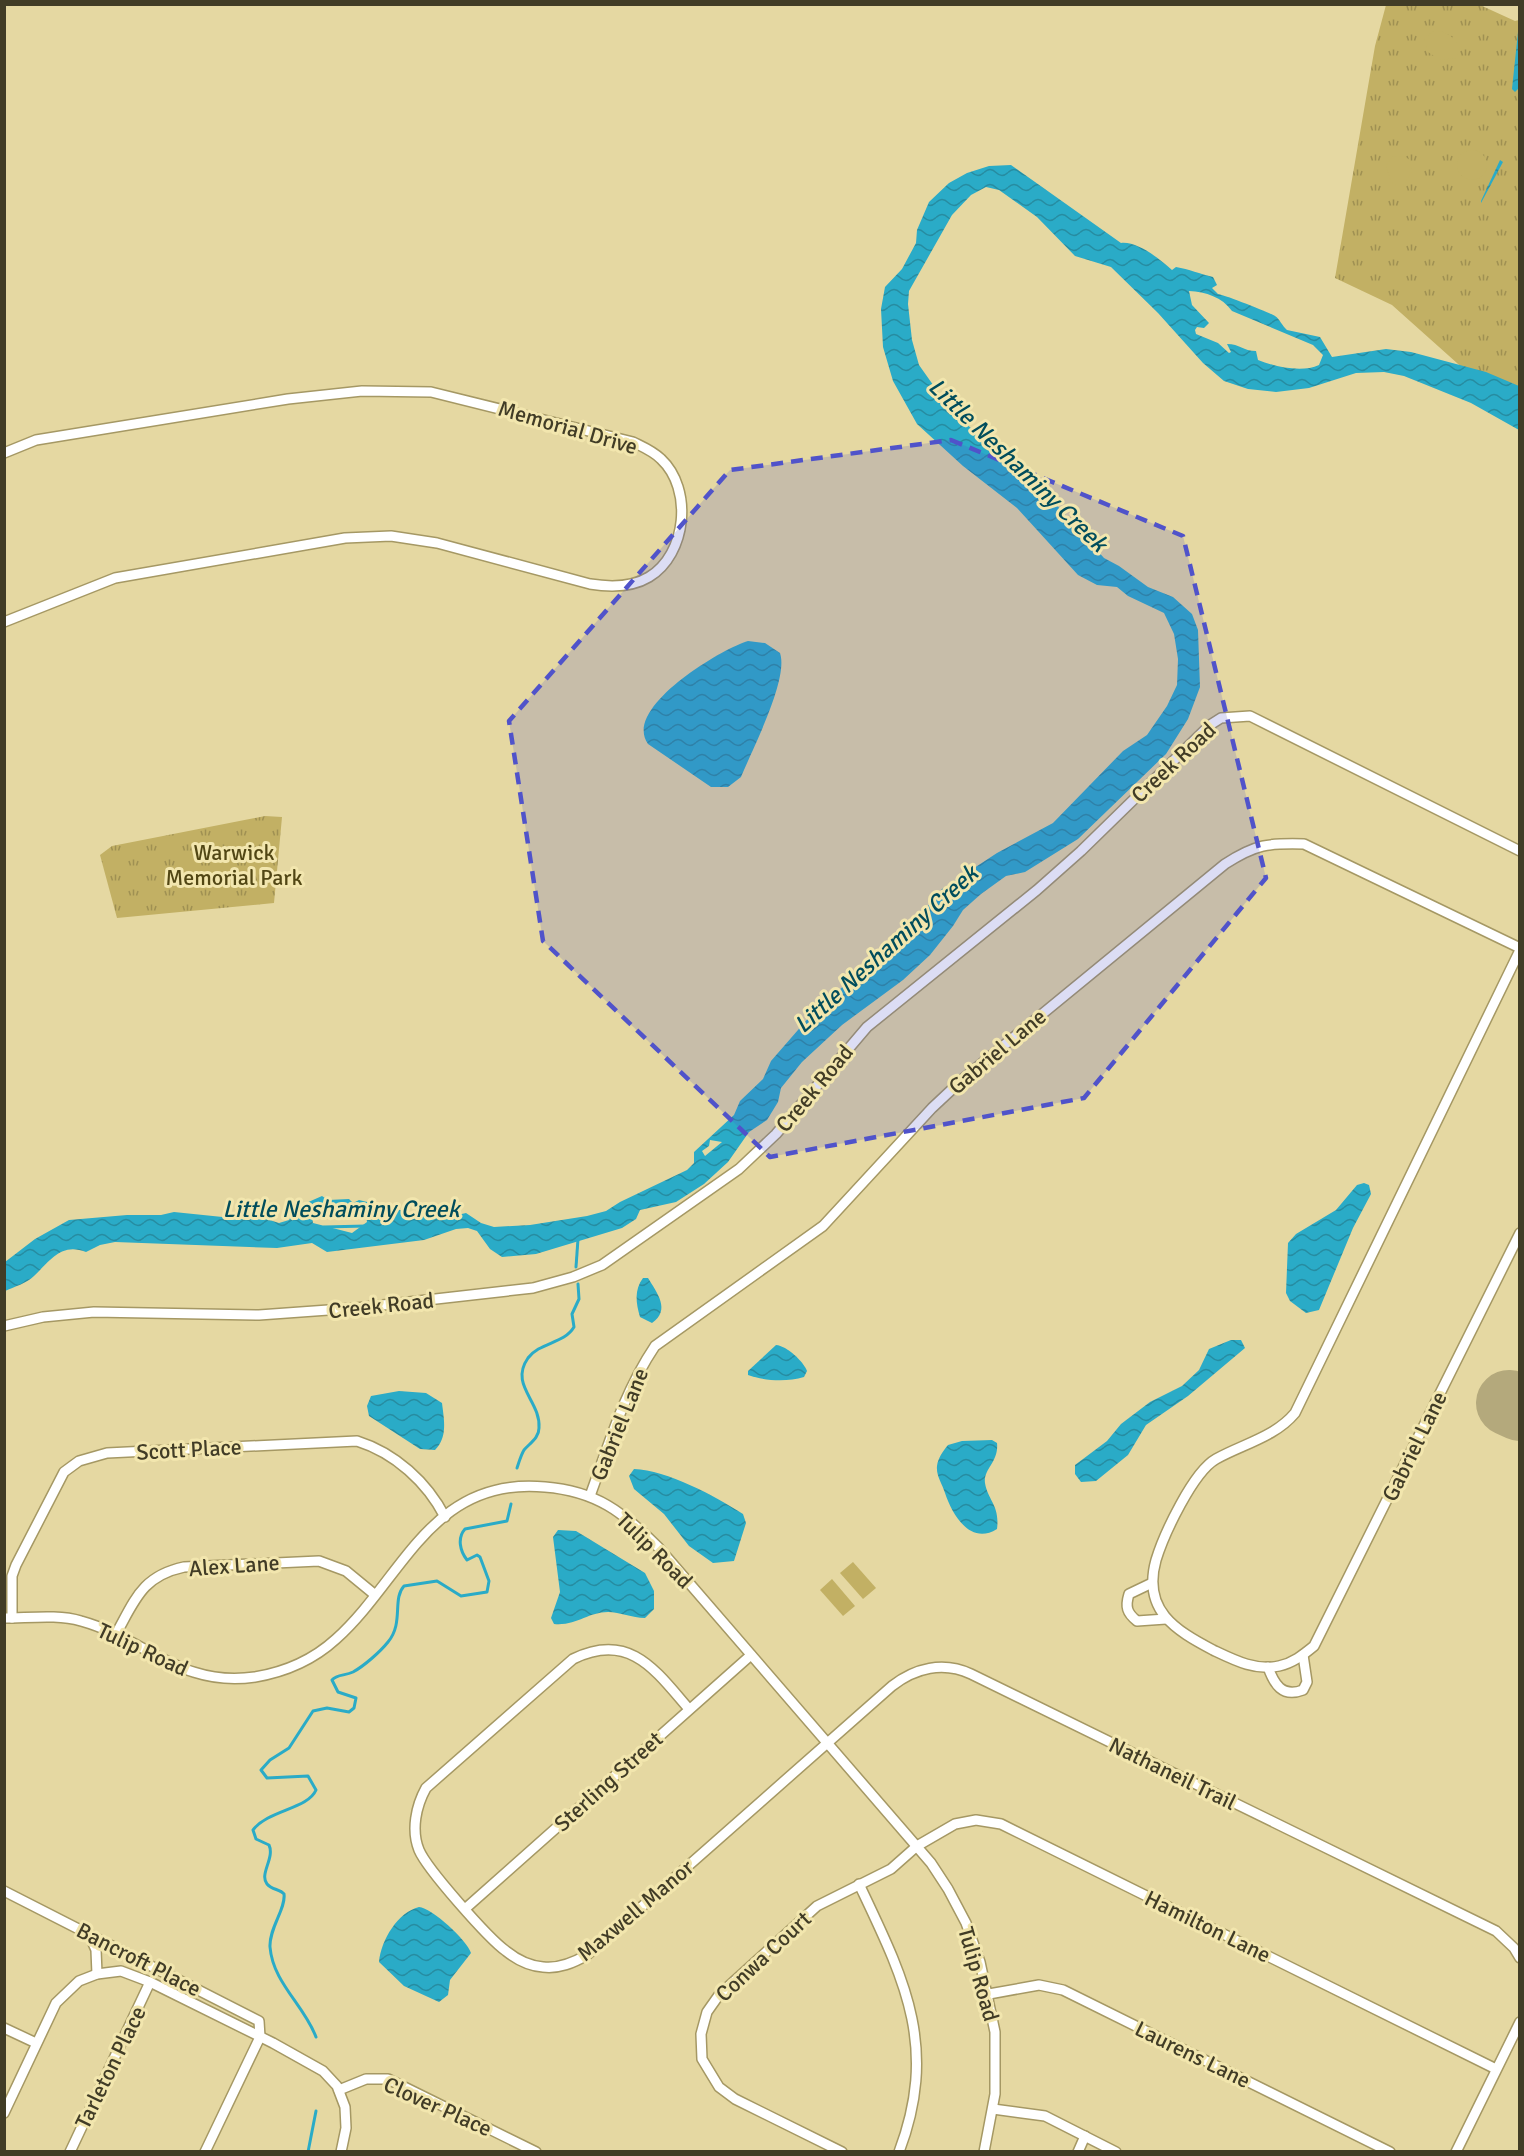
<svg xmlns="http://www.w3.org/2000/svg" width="1524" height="2156" viewBox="0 0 1524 2156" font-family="Signika,sans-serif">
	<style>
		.grass { fill: url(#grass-tufts) }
		.pitch { fill: #c2b064 }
		.water { fill: url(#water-waves); fill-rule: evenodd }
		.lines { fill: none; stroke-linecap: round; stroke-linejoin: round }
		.stream { stroke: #2aabc7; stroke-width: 3 }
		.runway { stroke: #b4a97c; stroke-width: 66 }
		.minor-casing { stroke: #a59864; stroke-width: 12 }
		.minor { stroke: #fff; stroke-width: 9 }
		.marked { fill: #5053ca; fill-opacity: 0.2; stroke: #5053ca; stroke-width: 4.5; stroke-dasharray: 12 8; stroke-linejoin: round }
		.labels { text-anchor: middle; stroke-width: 6; stroke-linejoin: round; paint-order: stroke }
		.street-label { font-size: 22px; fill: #413c26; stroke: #f2e6ae }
		.park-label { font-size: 22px; fill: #514614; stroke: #f2e6ae }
		.water-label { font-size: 24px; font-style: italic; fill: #014d5c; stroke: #f2e6ae }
	</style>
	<defs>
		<pattern id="grass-tufts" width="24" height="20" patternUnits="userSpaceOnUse" patternTransform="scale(1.5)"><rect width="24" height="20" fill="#c2b064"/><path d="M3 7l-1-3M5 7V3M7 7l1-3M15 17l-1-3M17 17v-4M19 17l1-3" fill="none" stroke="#9f9052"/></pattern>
		<pattern id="water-waves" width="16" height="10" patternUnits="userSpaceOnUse" patternTransform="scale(1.5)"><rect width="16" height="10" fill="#2aabc7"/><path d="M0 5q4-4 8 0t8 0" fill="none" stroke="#268ca1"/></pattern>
	</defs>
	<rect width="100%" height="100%" fill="#e5d8a2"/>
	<!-- grass -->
	<g class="grass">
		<polygon points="1386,5 1480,5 1515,21 1519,20 1519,400 1467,372 1392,305 1335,278 1375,46"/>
		<polygon points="265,816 282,817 274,903 117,918 100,855 112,846"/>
	</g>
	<!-- pitch -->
	<g class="pitch">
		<path d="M1434,31C1446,30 1456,38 1460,49L1456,58L1440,60L1428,52L1424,38Z"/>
		<circle cx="1472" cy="165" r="15"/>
		<polygon points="1404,156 1410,160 1412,171 1403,186 1397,186 1391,182 1386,166 1392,157"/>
		<polygon points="853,1562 876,1588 863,1599 840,1573"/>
		<polygon points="832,1579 855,1606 843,1616 820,1590"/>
	</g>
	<!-- water -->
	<g class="water">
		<polygon points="1518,32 1518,89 1515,92 1512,89"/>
		<polygon points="1500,160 1503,162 1481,203 1481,201"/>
		<path d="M1011,165L1121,243C1137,241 1160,259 1172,270L1176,267C1189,269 1200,274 1213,277L1217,285L1212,288L1218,294C1222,294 1271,313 1275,316C1280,319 1282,326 1287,330L1320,337L1332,357L1386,349L1411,352L1486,372L1519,386V430L1471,403L1404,376L1384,372L1356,373L1309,388L1276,392L1248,389L1224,381L1203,363L1158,313L1111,267L1075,256L1037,217L999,190L986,187L971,195L952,215L909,291L908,304L912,340L919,365L948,406L977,434L987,438L1045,492L1104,558L1119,566L1148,587L1173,597L1192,614L1198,630L1200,687L1188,719L1166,754L1078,839L1025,872L1006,876L981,894L963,910L953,926L930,955L903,980L842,1025L802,1062L781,1088L778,1102L767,1120L749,1132L728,1162L704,1184L676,1202L640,1210L636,1219L622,1228L536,1254L502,1257L490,1249L477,1231L468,1228L456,1229L424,1240L327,1252L312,1243L277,1248L115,1242L100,1245L86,1252C61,1242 50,1261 34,1276C27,1283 14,1287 5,1291V1262L35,1239L69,1220L127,1215H161L174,1212L242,1219L263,1218L279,1223L289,1220L297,1207L322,1196L328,1200L349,1199L353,1203L359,1200L412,1213L441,1206L453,1216L466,1213L481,1223L494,1227L530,1225L587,1216L606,1211L620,1202L687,1170L694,1163V1152L734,1115L740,1101L763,1079L771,1061L811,1015L911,926L942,889L997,853L1053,823L1123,751L1147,735L1167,706L1177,685L1178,659L1174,634L1164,613L1128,596L1117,587L1097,585L1078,575L1017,508L963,466L917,424L893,381L883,347L881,309L885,287L902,269L916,243L917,230L929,202L949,183L967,173L989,166ZM1189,291C1206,292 1222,297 1232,311L1313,345L1323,355L1319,365C1302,373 1276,367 1258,360L1256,351C1243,351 1240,344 1227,344L1231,352L1229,353L1218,343L1196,334L1195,330L1197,327L1204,328L1209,323L1192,305ZM710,1140L722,1142L705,1156L702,1151L709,1146ZM321,1210L362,1214L366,1216L367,1222L352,1233L313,1223L312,1217Z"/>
		<path d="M748,641L765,643L780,653C789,679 752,750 741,777L728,787H711L648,744C622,708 721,649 748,641Z"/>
		<polygon points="1364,1183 1369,1185 1371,1194 1353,1228 1319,1310 1306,1313 1290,1301 1286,1293 1288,1243 1296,1234 1336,1210 1357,1185"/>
		<path d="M643,1278H648C657,1293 671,1310 652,1323L640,1317C636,1303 634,1290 643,1278Z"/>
		<polygon points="1231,1340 1241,1340 1245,1348 1188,1396 1146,1425 1128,1455 1096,1481 1081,1482 1075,1474 1075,1465 1107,1441 1121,1424 1150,1402 1182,1386 1199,1370 1209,1349"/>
		<path d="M776,1345C787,1346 803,1361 807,1371L804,1377C787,1382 765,1381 748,1375V1371Z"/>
		<path d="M399,1391L426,1393L442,1403C444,1420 448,1437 435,1450L420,1449L369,1416L367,1406L371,1396Z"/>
		<path d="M992,1440L997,1443C999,1462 983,1469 985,1483C988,1501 1000,1505 997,1529C970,1546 952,1514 945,1493C942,1483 936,1476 937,1466C938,1458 943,1451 948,1445L962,1441Z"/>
		<path d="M634,1469C667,1470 715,1496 743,1514L746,1523L734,1561L713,1563L689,1546L664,1514L634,1489L629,1476Z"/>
		<path d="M558,1530L576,1531L645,1573L654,1591V1609L645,1618C632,1618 620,1612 608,1612C588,1612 577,1626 554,1624L551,1618L560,1592L553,1537Z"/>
		<path d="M419,1907C432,1908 467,1940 471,1953L450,1980L448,1995L439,2002L404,1986L379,1962C381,1940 398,1912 419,1907Z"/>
	</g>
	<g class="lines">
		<!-- stream -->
		<g class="stream">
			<polyline points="324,1227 366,1226"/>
			<polyline points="576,1267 578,1239"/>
			<path d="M517,1468C519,1462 521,1455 524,1450C530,1443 539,1438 539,1428C541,1401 509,1385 528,1358C540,1342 564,1344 574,1327L572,1314L579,1299L578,1284"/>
			<path d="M316,2037C304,2005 273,1983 270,1947C269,1928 286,1909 284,1894C280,1889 272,1890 267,1884C259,1874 275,1858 269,1845L256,1839L253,1830C268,1810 308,1809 316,1790L308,1776L267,1778L261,1770L270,1760L289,1748L313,1711L327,1708L349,1712L354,1708L356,1698L338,1692L332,1680C337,1674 345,1676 353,1672C364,1666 380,1652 388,1642C404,1623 392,1599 404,1586L437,1581L461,1596L487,1592L489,1581L480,1557L477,1555L467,1560C460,1551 457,1538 465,1529L507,1521L511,1504"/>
			<polyline points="308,2152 316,2111"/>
		</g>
		<!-- runway -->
		<polyline class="runway" points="1509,1403 1520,1408"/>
		<!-- minor casing -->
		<g class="minor-casing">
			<g id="minor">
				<path d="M4,453L36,440L288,399L362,391L431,392L633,442C643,447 653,451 661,459C693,489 687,554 649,577C631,588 609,587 590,584L437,543L391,536L345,538L115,578L4,622"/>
				<path d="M1520,950L1295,1413C1275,1437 1243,1444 1216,1459C1193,1472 1164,1534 1156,1560C1142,1610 1175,1630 1213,1650C1234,1660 1255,1671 1279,1666C1293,1663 1303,1655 1314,1646L1520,1233"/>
				<polyline points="4,1326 43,1317 94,1312 259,1315 356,1308 533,1288 573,1277 602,1265 739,1169 776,1134 867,1027 1037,890 1081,851 1210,725 1221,718 1250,716 1520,851"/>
				<path d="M590,1496C609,1444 624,1392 655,1346L823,1226L932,1108L963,1079L1225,864C1256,844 1268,843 1304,844L1520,948"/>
				<path d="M1152,1583L1129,1594C1125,1607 1127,1613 1137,1621L1166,1619"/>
				<path d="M4,1618C29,1618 58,1614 81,1621C146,1639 181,1688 255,1677C285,1672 313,1660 336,1639C403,1579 431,1476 545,1487C596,1491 623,1512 658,1547L931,1863L948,1889L966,1923L980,1962L995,2032V2094L984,2152"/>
				<path d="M12,1618V1576L16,1565L64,1472L79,1461L107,1453L357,1441C395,1453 427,1482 445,1517"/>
				<path d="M116,1634C135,1600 142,1576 184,1567L319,1561L346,1571L374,1594"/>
				<path d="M1268,1667C1274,1684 1282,1698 1303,1690L1307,1682L1303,1655"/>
				<path d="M689,1709C656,1671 630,1631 573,1659L426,1788C416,1806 411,1830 419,1850C427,1869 488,1938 506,1951C516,1959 530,1966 543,1967C559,1969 573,1963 587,1955L892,1686C915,1668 943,1661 971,1674L1496,1931L1514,1948L1520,1958"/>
				<path d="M859,1884C904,1979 939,2046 899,2152"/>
				<polyline points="4,1891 259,2021 260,2037 205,2152"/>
				<polyline points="466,1908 751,1655"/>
				<polyline points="89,1934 96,1950 97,1974"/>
				<polyline points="989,1994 1039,1985 1063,1990 1390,2152"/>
				<polyline points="4,2028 36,2043"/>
				<polyline points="339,2090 366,2079 388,2079 536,2152"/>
				<polyline points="993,2109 1045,2116 1116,2152"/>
				<polyline points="4,2113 56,2003 79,1981 97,1974 121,1971 150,1982 273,2043 323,2071 337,2086 345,2107 346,2128 341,2152"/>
				<polyline points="70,2152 150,1982"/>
				<polyline points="842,2152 735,2099 719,2087 702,2059 701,2034 707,2012 719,1995 817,1906 891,1869 917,1846 955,1824 976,1820 1001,1824 1496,2069"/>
				<polyline points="1078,2152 1085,2136"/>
				<polyline points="1456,2152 1520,2022"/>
			</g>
		</g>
		<!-- minor -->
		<use href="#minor" class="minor"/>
	</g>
	<!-- marked area -->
	<path class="marked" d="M951,440L1183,536L1266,878L1084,1098L770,1157L543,941L509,721L730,470Z"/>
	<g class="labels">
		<!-- street labels -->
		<g class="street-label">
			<text transform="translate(568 427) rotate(16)" y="8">Memorial Drive</text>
			<text transform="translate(1173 762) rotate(-43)" y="8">Creek Road</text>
			<text transform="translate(997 1051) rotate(-40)" y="8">Gabriel Lane</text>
			<text transform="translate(814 1088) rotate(-50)" y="8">Creek Road</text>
			<text transform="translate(381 1305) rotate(-6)" y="8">Creek Road</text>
			<text transform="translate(619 1424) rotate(-68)" y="8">Gabriel Lane</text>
			<text transform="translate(1414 1446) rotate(-64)" y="8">Gabriel Lane</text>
			<text transform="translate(189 1449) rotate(-3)" y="8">Scott Place</text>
			<text transform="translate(655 1550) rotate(45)" y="8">Tulip Road</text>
			<text transform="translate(234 1565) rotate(-4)" y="8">Alex Lane</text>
			<text transform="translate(143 1649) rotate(25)" y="8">Tulip Road</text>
			<text transform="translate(1173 1773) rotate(26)" y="8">Nathaneil Trail</text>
			<text transform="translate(608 1781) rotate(-42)" y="8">Sterling Street</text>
			<text transform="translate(635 1910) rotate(-40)" y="8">Maxwell Manor</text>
			<text transform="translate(1208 1926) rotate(26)" y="8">Hamilton Lane</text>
			<text transform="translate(763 1956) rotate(-43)" y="8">Conwa Court</text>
			<text transform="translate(139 1959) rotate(27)" y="8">Bancroft Place</text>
			<text transform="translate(979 1974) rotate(74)" y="8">Tulip Road</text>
			<text transform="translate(1193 2054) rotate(26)" y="8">Laurens Lane</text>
			<text transform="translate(110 2067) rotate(-64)" y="8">Tarleton Place</text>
			<text transform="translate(438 2106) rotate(24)" y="8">Clover Place</text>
		</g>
		<!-- park labels -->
		<g class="park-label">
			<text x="234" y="860">Warwick<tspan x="234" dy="25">Memorial Park</tspan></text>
		</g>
		<!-- water labels -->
		<g class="water-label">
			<text transform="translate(1018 465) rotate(44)" y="8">Little Neshaminy Creek</text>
			<text transform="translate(886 949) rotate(-42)" y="8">Little Neshaminy Creek</text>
			<text x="341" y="1217">Little Neshaminy Creek</text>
		</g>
	</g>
	<!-- border -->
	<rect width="1524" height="2156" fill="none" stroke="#413c26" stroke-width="12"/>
</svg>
